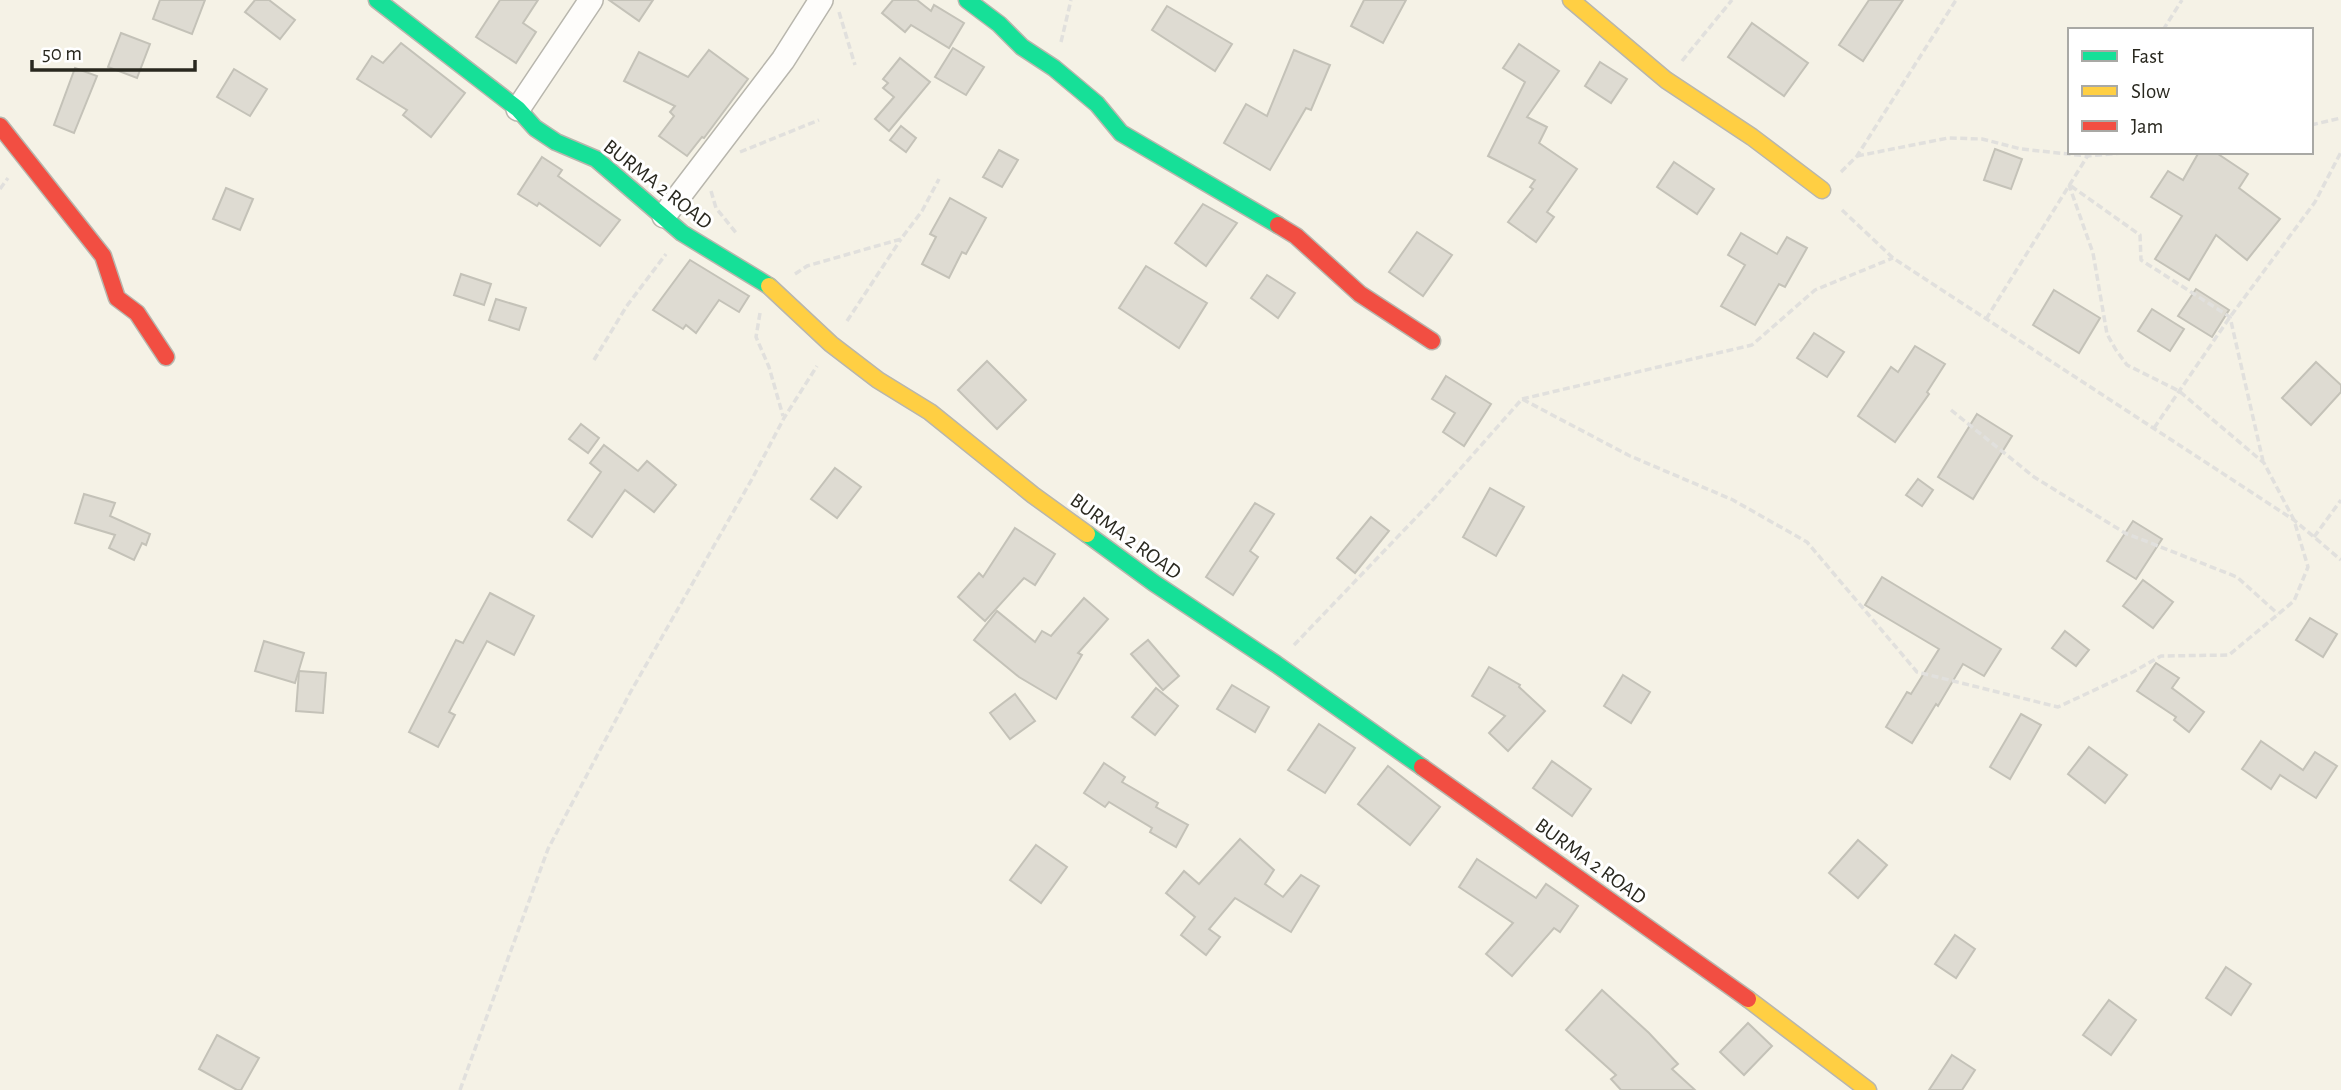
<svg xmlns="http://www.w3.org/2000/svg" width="2341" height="1090" viewBox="0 0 2341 1090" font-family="'Alegreya Sans',sans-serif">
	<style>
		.building { fill: #dedbd2; stroke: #c4c2b8; stroke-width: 2 }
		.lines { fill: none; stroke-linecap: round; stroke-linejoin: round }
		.street-casing { stroke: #b8b6ad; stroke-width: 26 }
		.fast-casing { stroke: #b8b6ad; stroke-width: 19 }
		.slow-casing { stroke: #b8b6ad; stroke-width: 19 }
		.jam-casing { stroke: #b8b6ad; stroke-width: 19 }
		.path { stroke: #e1e0dd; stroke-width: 3.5; stroke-dasharray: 7 3.5; stroke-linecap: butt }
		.street { stroke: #fefdfb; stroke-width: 23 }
		.fast { stroke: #16e098; stroke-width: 16 }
		.slow { stroke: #ffcf43; stroke-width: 16 }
		.jam { stroke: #f24e42; stroke-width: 16 }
		.labels { text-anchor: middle; stroke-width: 6; stroke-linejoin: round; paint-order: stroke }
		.street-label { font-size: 21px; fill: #29281f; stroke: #fff }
	</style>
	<rect width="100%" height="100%" fill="#f5f2e6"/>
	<!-- building -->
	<g class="building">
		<polygon points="160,0 205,0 192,34 153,19"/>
		<polygon points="255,0 269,0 295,20 280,39 245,12"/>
		<polygon points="500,0 538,0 523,23 536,32 516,63 476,37"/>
		<polygon points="609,0 653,0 639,21"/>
		<polygon points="893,0 917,0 931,11 934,5 964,23 949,48 911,25 905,32 882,13"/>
		<polygon points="1364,0 1406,0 1383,43 1351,26"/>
		<polygon points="1869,0 1903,0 1863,61 1839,45"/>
		<polygon points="1167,6 1232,44 1215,71 1152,30"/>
		<polygon points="1752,23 1808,63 1784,96 1728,57"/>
		<polygon points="121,33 150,44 137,78 108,67"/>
		<polygon points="401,43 465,93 431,137 403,115 407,110 357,79 372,56 383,63"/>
		<polygon points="1519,44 1559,71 1527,117 1547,127 1539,143 1577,169 1547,212 1554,217 1536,242 1508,222 1533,189 1530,187 1535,180 1488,156 1525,82 1503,68"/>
		<polygon points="953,48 984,67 966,95 935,77"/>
		<polygon points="709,50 748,79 704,138 702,137 687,156 659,136 674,116 670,112 675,106 624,81 639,52 688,77"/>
		<polygon points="1294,50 1330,65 1311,110 1306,108 1270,170 1224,143 1246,104 1267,116"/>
		<polygon points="900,58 930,82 889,131 875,119 894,97 883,88 888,83 883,79"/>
		<polygon points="1600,62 1627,79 1611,103 1585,86"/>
		<polygon points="75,68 97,76 74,133 54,125"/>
		<polygon points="234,69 267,89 250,116 217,97"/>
		<polygon points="901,126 916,138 906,152 890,140"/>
		<polygon points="1995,149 2022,159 2011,189 1984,180"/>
		<polygon points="999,150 1018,160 1002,187 983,177"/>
		<polygon points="2199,152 2215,152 2248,174 2239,188 2280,219 2247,260 2216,235 2189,280 2155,259 2182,216 2151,197 2168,171 2183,180"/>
		<polygon points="542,157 562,170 558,176 620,220 600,246 539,203 537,206 518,194"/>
		<polygon points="1674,162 1714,189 1697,214 1657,187"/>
		<polygon points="226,188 253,199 240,230 213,219"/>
		<polygon points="950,198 986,218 966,254 962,252 949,278 922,264 936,237 930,234"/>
		<polygon points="1203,204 1237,223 1206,266 1175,243"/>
		<polygon points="1417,232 1452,255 1423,296 1389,272"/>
		<polygon points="1741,233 1777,254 1787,237 1807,248 1785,287 1779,284 1755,325 1721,306 1745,265 1728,255"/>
		<polygon points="690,260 749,296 739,312 719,300 696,333 686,325 683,329 653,310"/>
		<polygon points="1146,266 1207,303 1179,348 1119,308"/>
		<polygon points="461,274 491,284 484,305 454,295"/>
		<polygon points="1267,275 1295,293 1278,318 1251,298"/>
		<polygon points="2196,289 2229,310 2212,337 2178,316"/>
		<polygon points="2054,290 2100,318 2079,353 2033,325"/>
		<polygon points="496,299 526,308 519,330 489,320"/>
		<polygon points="2152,309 2184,329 2170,351 2138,331"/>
		<polygon points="1814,333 1844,352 1827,377 1797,358"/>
		<polygon points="1915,346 1945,364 1927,392 1929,394 1895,442 1858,416 1891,367 1898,372"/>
		<polygon points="987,361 1026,400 997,429 958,390"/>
		<polygon points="2316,362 2341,385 2341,392 2311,425 2282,398"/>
		<polygon points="1446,376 1491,404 1464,446 1443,432 1455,413 1432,399"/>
		<polygon points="1977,414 2012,436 1973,499 1938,477"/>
		<polygon points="581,424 599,438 588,453 569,439"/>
		<polygon points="604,445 638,471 647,461 676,485 654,512 625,490 592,537 568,520 601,472 590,463"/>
		<polygon points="835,468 861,487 837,518 811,499"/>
		<polygon points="1918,479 1933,490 1922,506 1906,495"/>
		<polygon points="1490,488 1524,507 1496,556 1463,537"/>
		<polygon points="84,494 115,503 110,516 150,534 146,545 142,543 134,560 109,548 115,535 75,523"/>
		<polygon points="1255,503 1274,514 1250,551 1258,557 1233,595 1206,577"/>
		<polygon points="1371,517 1389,531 1355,573 1337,558"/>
		<polygon points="2133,521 2162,539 2136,579 2107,561"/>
		<polygon points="1015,528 1055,554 1035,585 1024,578 985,621 958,597 979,573 983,577"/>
		<polygon points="1882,577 2001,649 1984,676 1963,664 1938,706 1936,704 1912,743 1886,727 1907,692 1911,694 1939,649 1865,605"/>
		<polygon points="2143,580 2173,602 2153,628 2123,606"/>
		<polygon points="490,593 534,616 514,655 487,641 449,712 455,715 438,747 409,732 456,640 463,643"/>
		<polygon points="1084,598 1108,619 1078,653 1082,655 1056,699 1019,677 974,640 997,611 1035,642 1042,631 1051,636"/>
		<polygon points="2310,618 2337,634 2323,657 2296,640"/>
		<polygon points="2065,631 2089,650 2076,666 2052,648"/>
		<polygon points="1148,640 1179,676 1163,690 1131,654"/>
		<polygon points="264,641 304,653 295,683 255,671"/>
		<polygon points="2156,663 2179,678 2172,688 2204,712 2189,732 2174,720 2176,717 2137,691"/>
		<polygon points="1489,667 1520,685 1519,687 1545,711 1508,751 1489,733 1505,716 1472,696"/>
		<polygon points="299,671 326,673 323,713 296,711"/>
		<polygon points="1623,675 1650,692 1631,723 1604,706"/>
		<polygon points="1232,685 1269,707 1255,732 1217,709"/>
		<polygon points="1156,688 1178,706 1155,735 1132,717"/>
		<polygon points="1015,694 1035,721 1010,739 990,713"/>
		<polygon points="2021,714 2041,725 2010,779 1990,767"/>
		<polygon points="1319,724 1355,748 1325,793 1288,770"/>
		<polygon points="2261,741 2303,770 2315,752 2337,766 2316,798 2280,775 2271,789 2242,769"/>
		<polygon points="2089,747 2127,775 2105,803 2068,774"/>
		<polygon points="1552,761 1591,789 1572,816 1533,788"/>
		<polygon points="1104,763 1125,777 1122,782 1158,803 1156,807 1188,825 1176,847 1150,832 1152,828 1109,802 1105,807 1084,793"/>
		<polygon points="1388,766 1440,807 1410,845 1358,804"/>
		<polygon points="1240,839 1274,870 1265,884 1283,897 1301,875 1319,886 1291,932 1235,898 1209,929 1220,937 1206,955 1181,935 1195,917 1166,893 1184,871 1199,884"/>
		<polygon points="1858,840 1887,865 1858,898 1829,873"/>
		<polygon points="1036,845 1067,867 1041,903 1010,880"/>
		<polygon points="1477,859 1536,898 1546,884 1578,906 1560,932 1554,928 1512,976 1486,954 1513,923 1459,887"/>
		<polygon points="1955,935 1975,949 1956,978 1935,964"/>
		<polygon points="2226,967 2251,984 2231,1015 2206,998"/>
		<polygon points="1602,990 1649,1033 1678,1064 1672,1069 1695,1090 1621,1090 1611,1079 1616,1075 1566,1030"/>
		<polygon points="2109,1000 2136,1020 2111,1055 2083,1035"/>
		<polygon points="1748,1023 1772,1046 1744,1075 1720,1052"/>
		<polygon points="217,1035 259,1058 241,1090 237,1090 199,1069"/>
		<polygon points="1952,1055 1975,1070 1962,1090 1929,1090"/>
	</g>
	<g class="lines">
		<!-- street casing -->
		<g class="street-casing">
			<g id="street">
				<polyline points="518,109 591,0"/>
				<polyline points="664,216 783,60 821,0"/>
			</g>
		</g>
		<!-- fast casing -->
		<g class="fast-casing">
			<g id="fast">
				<polyline points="377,0 518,109 535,128 556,142 596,159 682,233 769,286"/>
				<polyline points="967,0 999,24 1022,47 1054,68 1097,104 1121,133 1278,225"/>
				<polyline points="1087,534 1154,583 1276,664 1422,767"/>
			</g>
		</g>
		<!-- slow casing -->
		<g class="slow-casing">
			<g id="slow">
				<polyline points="1571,0 1666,80 1752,137 1822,190"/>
				<polyline points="769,286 831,344 878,380 930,412 1033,495 1087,534"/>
				<polyline points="1748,999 1868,1090"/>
			</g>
		</g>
		<!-- jam casing -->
		<g class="jam-casing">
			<g id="jam">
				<polyline points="0,126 103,256 117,298 137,313 166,357"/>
				<polyline points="1278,225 1296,236 1360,294 1432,341"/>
				<polyline points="1422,767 1748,999"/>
			</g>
		</g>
		<!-- path -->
		<g class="path">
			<polyline points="839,12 855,65"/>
			<polyline points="2163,30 2182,0"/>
			<polyline points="1061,42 1071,0"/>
			<polyline points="1682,61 1732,0"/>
			<polyline points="2311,125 2341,118"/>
			<polyline points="740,152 819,120"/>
			<polyline points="1857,156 1948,138 1982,139 2021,149 2087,156 2134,152"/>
			<polyline points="1841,172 1857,156 1956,0"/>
			<polyline points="2071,186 2140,235 2141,260 2230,317 2263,461"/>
			<polyline points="0,189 8,178"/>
			<polyline points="711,191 716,208 737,234"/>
			<polyline points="1842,210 1893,258 2294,520 2341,560"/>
			<polyline points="795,274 807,266 901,239 922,211 939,179"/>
			<polyline points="760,313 756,337 769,367 783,416"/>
			<polyline points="1986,319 2090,152"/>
			<polyline points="847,321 901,239"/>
			<polyline points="594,360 626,307 666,254"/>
			<polyline points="1522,399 1752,345 1815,290 1893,258"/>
			<polyline points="1951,410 2034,477 2125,533 2237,577 2278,614"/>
			<polyline points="2154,428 2230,317 2315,202 2341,152"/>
			<polyline points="2314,537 2341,500"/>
			<polyline points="1294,645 1431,502 1522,399 1630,456 1733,500 1807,542 1917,672 2058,707 2133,672 2161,656 2229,655 2294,601 2308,567 2294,520 2264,463 2179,391 2127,365 2116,350 2107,334 2093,253 2069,185"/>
			<polyline points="460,1090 548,849 630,693 752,479 784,418 817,366"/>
		</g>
		<!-- street -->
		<use href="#street" class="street"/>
		<!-- fast -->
		<use href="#fast" class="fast"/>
		<!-- slow -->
		<use href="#slow" class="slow"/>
		<!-- jam -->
		<use href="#jam" class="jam"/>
	</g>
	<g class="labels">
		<!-- street labels -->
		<g class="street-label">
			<text transform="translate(658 184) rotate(38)" y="7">BURMA 2 ROAD</text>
			<text transform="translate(1126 536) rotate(36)" y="7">BURMA 2 ROAD</text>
			<text transform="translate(1591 861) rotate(36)" y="7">BURMA 2 ROAD</text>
		</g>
	</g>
	<!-- legend -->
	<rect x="2068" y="28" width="245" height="126" fill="#ffffff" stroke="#a9a9a5" stroke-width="2"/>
	<rect x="2082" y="51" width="35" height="10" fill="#16e098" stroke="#a9a9a5" stroke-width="2"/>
	<text x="2131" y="63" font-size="21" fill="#29281f">Fast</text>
	<rect x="2082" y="86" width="35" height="10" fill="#ffcf43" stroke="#a9a9a5" stroke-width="2"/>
	<text x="2131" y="98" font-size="21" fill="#29281f">Slow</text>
	<rect x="2082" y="121" width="35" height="10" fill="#f24e42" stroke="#a9a9a5" stroke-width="2"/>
	<text x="2131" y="133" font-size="21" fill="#29281f">Jam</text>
	<!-- scale -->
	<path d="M32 60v10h163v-10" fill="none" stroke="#29281f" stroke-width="3.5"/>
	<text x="42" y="60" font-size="21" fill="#29281f" stroke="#ffffff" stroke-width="5" paint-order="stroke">50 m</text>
</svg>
